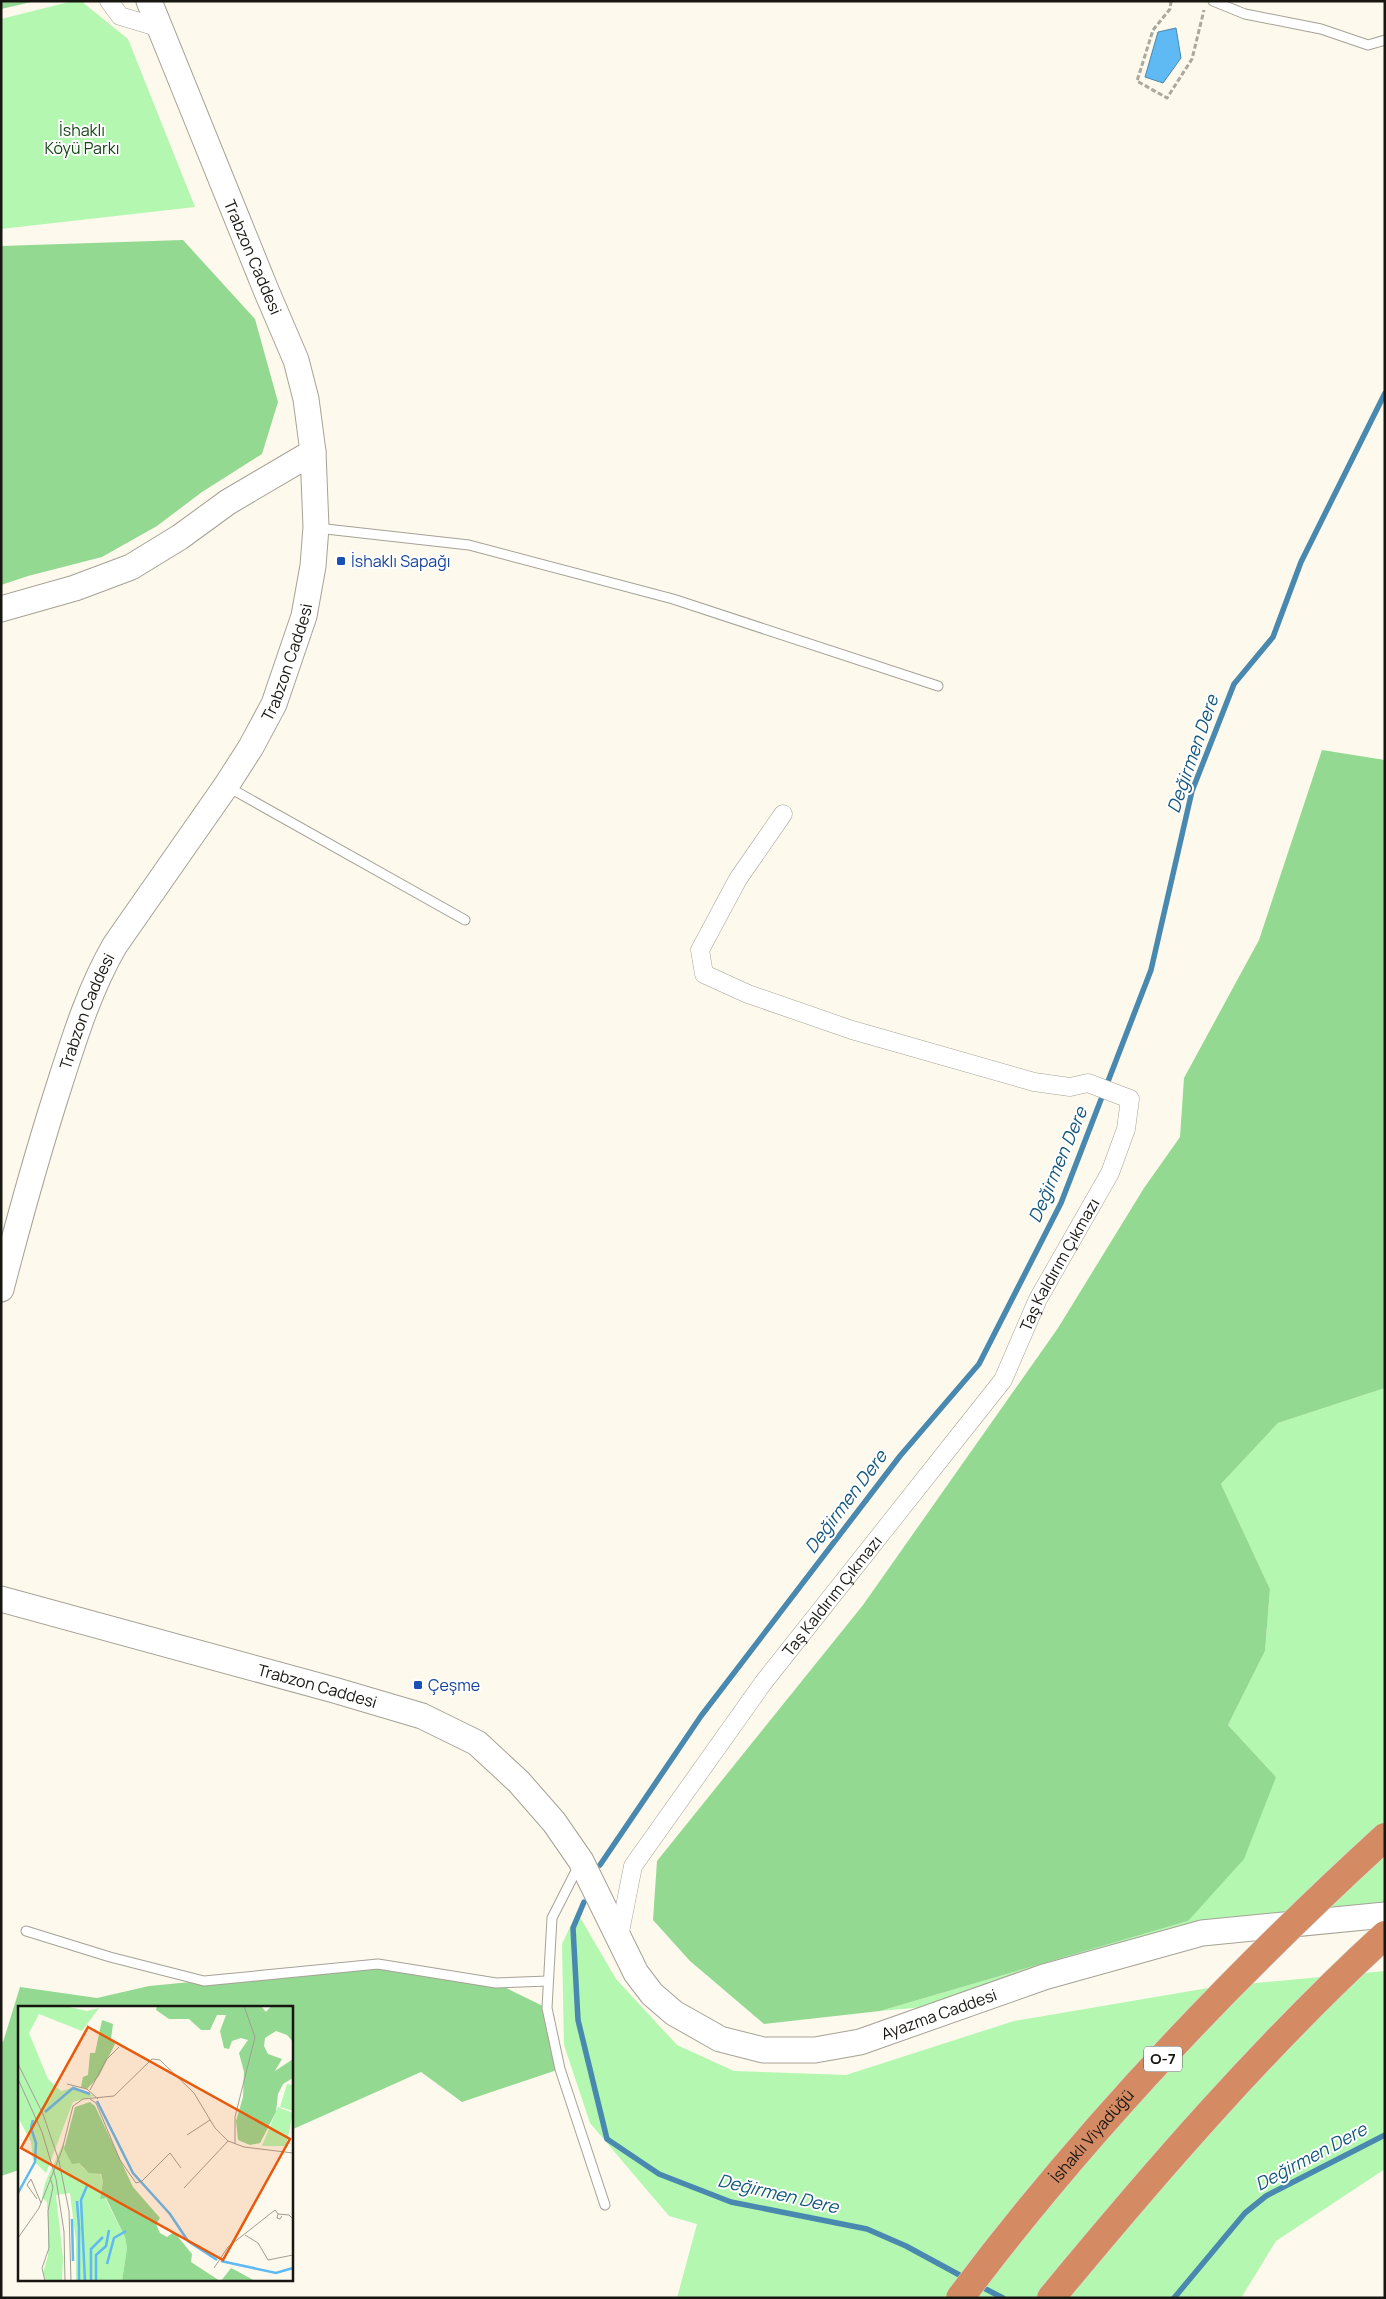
<svg xmlns="http://www.w3.org/2000/svg" width="1386" height="2299" viewBox="0 0 1386 2299" font-family="Manrope,sans-serif">
	<style>
		.green { fill: #b3f7b1 }
		.forest { fill: #94d992 }
		.water { fill: #5fb9f3; stroke: #4988af }
		.lines { fill: none; stroke-linecap: round; stroke-linejoin: round }
		.stream { stroke: #4988af; stroke-width: 5.5 }
		.lane-casing { stroke: #a5a296; stroke-width: 11 }
		.street-casing { stroke: #a5a296; stroke-width: 19 }
		.secondary-casing { stroke: #a5a296; stroke-width: 27 }
		.highway-casing { stroke: #dadad9; stroke-width: 29 }
		.path { stroke: #aba89e; stroke-width: 3; stroke-dasharray: 5 2.5; stroke-linecap: butt }
		.lane { stroke: #fff; stroke-width: 9 }
		.street { stroke: #fff; stroke-width: 18 }
		.secondary { stroke: #fff; stroke-width: 25 }
		.highway { stroke: #d48a63; stroke-width: 28 }
		.highway-bridge-casing { stroke: #dadad9; stroke-width: 29; stroke-linecap: butt }
		.highway-bridge { stroke: #d48a63; stroke-width: 28 }
		.transit-dot { fill: #1a4fb4; stroke: #fff; stroke-width: 2 }
		.labels { text-anchor: middle; stroke-width: 4; stroke-linejoin: round; paint-order: stroke }
		.shield { fill: #fff; stroke: #5d5c58; stroke-width: 1 }
		.shield-label { font-size: 15px; font-weight: bold; fill: #171611 }
		.park-label { font-size: 16px; fill: #154417; stroke: #fff }
		.street-label { font-size: 16px; fill: #171611; stroke: #fff }
		.transit-label { font-size: 16px; fill: #164399; stroke: #fff; text-anchor: start }
		.water-label { font-size: 18px; font-style: italic; fill: #13577d; stroke: #fff }
		.inset-river { fill: none; stroke: #5fb9f3; stroke-width: 2.5 }
		.inset-road { fill: none; stroke: #a19e94; stroke-width: 1 }
		.view { fill: #e8590c; fill-opacity: 0.15; stroke: #e8590c; stroke-width: 2.5 }
		.inset-edge { fill: none; stroke: #171611; stroke-width: 2.5 }
	</style>
	<rect width="100%" height="100%" fill="#fdf9ec"/>
	<!-- green -->
	<g class="green">
		<polygon points="73,1 81,1 128,39 195,207 1,229 1,19"/>
		<polygon points="1385,1388 1385,1920 1312,1923 1150,1953 967,2003 880,2011 1188,1921 1276,1777 1228,1725 1265,1651 1270,1589 1221,1484 1278,1423"/>
		<polygon points="577,1912 616,1979 677,2045 734,2071 846,2075 1014,2021 1214,1987 1385,1971 1385,2169 1276,2241 1241,2298 677,2298 697,2224 669,2216 590,2123 564,2045 562,1944"/>
	</g>
	<!-- forest -->
	<g class="forest">
		<polygon points="1,1 36,1 1,9"/>
		<polygon points="183,240 255,319 278,402 262,454 202,492 157,526 102,557 28,576 1,585 1,246"/>
		<polygon points="1322,750 1385,760 1385,1388 1278,1423 1221,1484 1270,1589 1265,1651 1228,1725 1276,1777 1244,1859 1188,1921 880,2011 764,2024 690,1961 653,1920 657,1861 863,1605 1058,1328 1144,1188 1180,1137 1184,1078 1259,940"/>
		<polygon points="378,1964 496,1983 547,2008 560,2069 462,2102 421,2072 291,2130 291,2008 19,2008 19,2170 1,2176 1,2042 3,2042 20,1987 97,1998 149,1986"/>
	</g>
	<!-- water -->
	<polygon class="water" points="1176,28 1181,58 1163,83 1145,77 1158,32"/>
	<g class="lines">
		<!-- stream -->
		<g class="stream">
			<polyline points="600,1865 701,1716 900,1456 979,1364 1061,1203 1151,970 1192,791 1234,684 1273,637 1301,562 1385,393"/>
			<polyline points="584,1902 573,1928 578,2020 607,2139 659,2174 731,2202 867,2229 906,2246 965,2278"/>
			<polyline points="978,2285 1003,2298"/>
			<polyline points="1174,2298 1245,2213 1266,2196 1385,2135"/>
		</g>
		<!-- lane casing -->
		<g class="lane-casing">
			<g id="lane">
				<polyline points="1213,1 1245,14 1321,29 1368,45 1385,40"/>
				<polyline points="317,528 469,545 673,599 938,686"/>
				<polyline points="228,787 465,920"/>
				<polyline points="579,1865 552,1918 547,2008 560,2069 605,2205"/>
				<polyline points="26,1931 110,1957 204,1981 378,1964 496,1983 548,1981"/>
			</g>
		</g>
		<!-- street casing -->
		<g class="street-casing">
			<g id="street">
				<polyline points="109,1 120,16 160,28"/>
				<path id="s1" d="M619,1937L633,1866L763,1683L1003,1380L1038,1299L1110,1173L1126,1129L1130,1099L1088,1083L1070,1087L1034,1082L852,1030L748,994L704,974L700,950L738,879L783,814"/>
			</g>
		</g>
		<!-- secondary casing -->
		<g class="secondary-casing">
			<g id="secondary">
				<polyline points="1,609 75,588 131,567 180,537 228,502 313,452"/>
				<path id="s2" d="M1,1289C19,1220 38,1151 60,1083C75,1036 90,988 115,945L226,786L251,747L274,704L304,616L313,566L316,527L313,452L306,399L296,360L266,290L149,1"/>
				<path id="s3" d="M1,1599L334,1690L422,1716L477,1743L519,1782L554,1822L581,1861L636,1973L652,1994L674,2013L720,2039L763,2050H815L860,2042L1044,1977L1202,1933L1385,1915"/>
			</g>
		</g>
		<!-- highway casing -->
		<g class="highway-casing">
			<path id="highway" d="M1051,2298C1156,2171 1264,2046 1385,1935"/>
		</g>
		<!-- path -->
		<polyline class="path" points="1171,1 1170,9 1153,30 1137,81 1167,98 1192,59 1204,10"/>
		<!-- lane -->
		<use href="#lane" class="lane"/>
		<!-- street -->
		<use href="#street" class="street"/>
		<!-- secondary -->
		<use href="#secondary" class="secondary"/>
		<!-- highway -->
		<use href="#highway" class="highway"/>
		<!-- highway-bridge casing -->
		<g class="highway-bridge-casing">
			<g id="highway-bridge">
				<path id="s4" d="M960,2298C1085,2131 1231,1978 1385,1837"/>
			</g>
		</g>
		<!-- highway-bridge -->
		<use href="#highway-bridge" class="highway-bridge"/>
	</g>
	<!-- markers -->
	<g class="transit-dot">
		<rect x="336" y="556" width="10" height="10" rx="2.5"/>
		<rect x="413" y="1680" width="10" height="10" rx="2.5"/>
	</g>
	<g class="labels">
		<!-- shield labels -->
		<rect class="shield" x="1144" y="2046.5" width="38" height="25" rx="4"/>
		<g class="shield-label">
			<text x="1163" y="2064">O-7</text>
		</g>
		<!-- park labels -->
		<g class="park-label">
			<text x="82" y="136">İshaklı<tspan x="82" dy="18">Köyü Parkı</tspan></text>
		</g>
		<!-- street labels -->
		<g class="street-label">
			<text transform="translate(253 257) rotate(67)" y="6">Trabzon Caddesi</text>
			<text dy="6" stroke="none"><textPath href="#s2" startOffset="696">Trabzon Caddesi</textPath></text>
			<text dy="6" stroke="none"><textPath href="#s2" startOffset="291">Trabzon Caddesi</textPath></text>
			<text dy="6" stroke="none"><textPath href="#s1" startOffset="812">Taş Kaldırım Çıkmazı</textPath></text>
			<text dy="6" stroke="none"><textPath href="#s1" startOffset="408">Taş Kaldırım Çıkmazı</textPath></text>
			<text dy="6" stroke="none"><textPath href="#s3" startOffset="328">Trabzon Caddesi</textPath></text>
			<text dy="6" stroke="none"><textPath href="#s3" startOffset="1115">Ayazma Caddesi</textPath></text>
			<text dy="6" stroke="none"><textPath href="#s4" startOffset="209">İshaklı Viyadüğü</textPath></text>
		</g>
		<!-- transit labels -->
		<g class="transit-label">
			<text x="351" y="567">İshaklı Sapağı</text>
			<text x="428" y="1691">Çeşme</text>
		</g>
		<!-- water labels -->
		<g class="water-label">
			<text transform="translate(1193 754) rotate(-71)" y="6">Değirmen Dere</text>
			<text transform="translate(1058 1165) rotate(-67)" y="6">Değirmen Dere</text>
			<text transform="translate(846 1502) rotate(-53)" y="6">Değirmen Dere</text>
			<text transform="translate(1311 2157) rotate(-28)" y="6">Değirmen Dere</text>
			<text transform="translate(778 2194) rotate(13)" y="6">Değirmen Dere</text>
		</g>
	</g>
	<!-- overview -->
	<g transform="translate(18 2006)">
		<rect width="275" height="275" fill="#fdf9ec"/>
		<path d="M0,0H47L69,5L81,2L64,25L21,8L11,27L30,73L43,85L57,81L76,90L55,96L28,167L15,154L13,136L0,111ZM269,78L275,79V105L262,101ZM260,101L275,107L268,140H244ZM45,138L66,163L82,168L85,176L82,192H87L107,231L109,242L104,275H58V236L52,187L38,189L45,252L44,275H28L25,267L30,250V213L29,196L24,192L27,177Z" fill="#b3f7b1"/>
		<path d="M139,0H243L248,6L253,0H275V36L269,29L258,25L247,32L246,40L250,48L264,53L257,65L275,53V72L265,78L260,88L258,106L242,137L232,139L220,134L218,115L225,91L226,66L221,47L230,34L223,32L214,35L211,43L206,42L202,25L208,9H199L192,24H183L171,13H151L138,4ZM84,14L95,18L93,33L97,38L81,70L69,83L63,81L65,71L70,69L72,47H77ZM72,96L77,100L115,181L142,212L138,218L142,227L149,231L156,226L174,248L173,256L202,275H104L109,242L107,231L88,192L82,193L85,176L83,168L71,167L61,157L54,158L46,143L57,101ZM213,262L219,265L237,275H203Z" fill="#94d992"/>
		<path class="inset-river" d="M79,95L115,167L152,208L170,235L199,254M27,106L55,82L72,88M0,187L17,156L18,137L13,122L15,114M59,195L61,221M54,213L55,255M203,255L258,267L275,262M89,258L96,232L108,225M61,275V221M67,275L63,194L69,180M73,275V243L85,231M78,275V249L88,240L91,224"/>
		<path class="inset-road" d="M0,58L25,108L41,155L51,205L53,275M0,73L24,126L38,173L46,226L47,275M49,78L69,83L80,93M72,84L88,54L101,41M72,93L78,97L102,154L118,177L124,175L152,147L163,162M169,129L192,114M217,138V111L237,31L226,0M166,182L210,135M19,193L9,179L13,173L23,197M264,210L262,213L259,212L260,208L271,209L275,213M227,229L240,237L250,254L275,249M0,232L21,202L44,144L55,100L65,93L96,90L134,53L142,54L176,87L197,122L210,135L226,141L275,147M196,262L210,241L257,204L260,208M27,275L24,262L31,242L30,205L35,181L32,171"/>
		<path class="view" d="M70,21L272,133L205,254L3,142Z"/>
		<rect width="275" height="275" class="inset-edge"/>
	</g>
	<!-- border -->
	<rect width="1386" height="2299" fill="none" stroke="#171611" stroke-width="5"/>
</svg>
